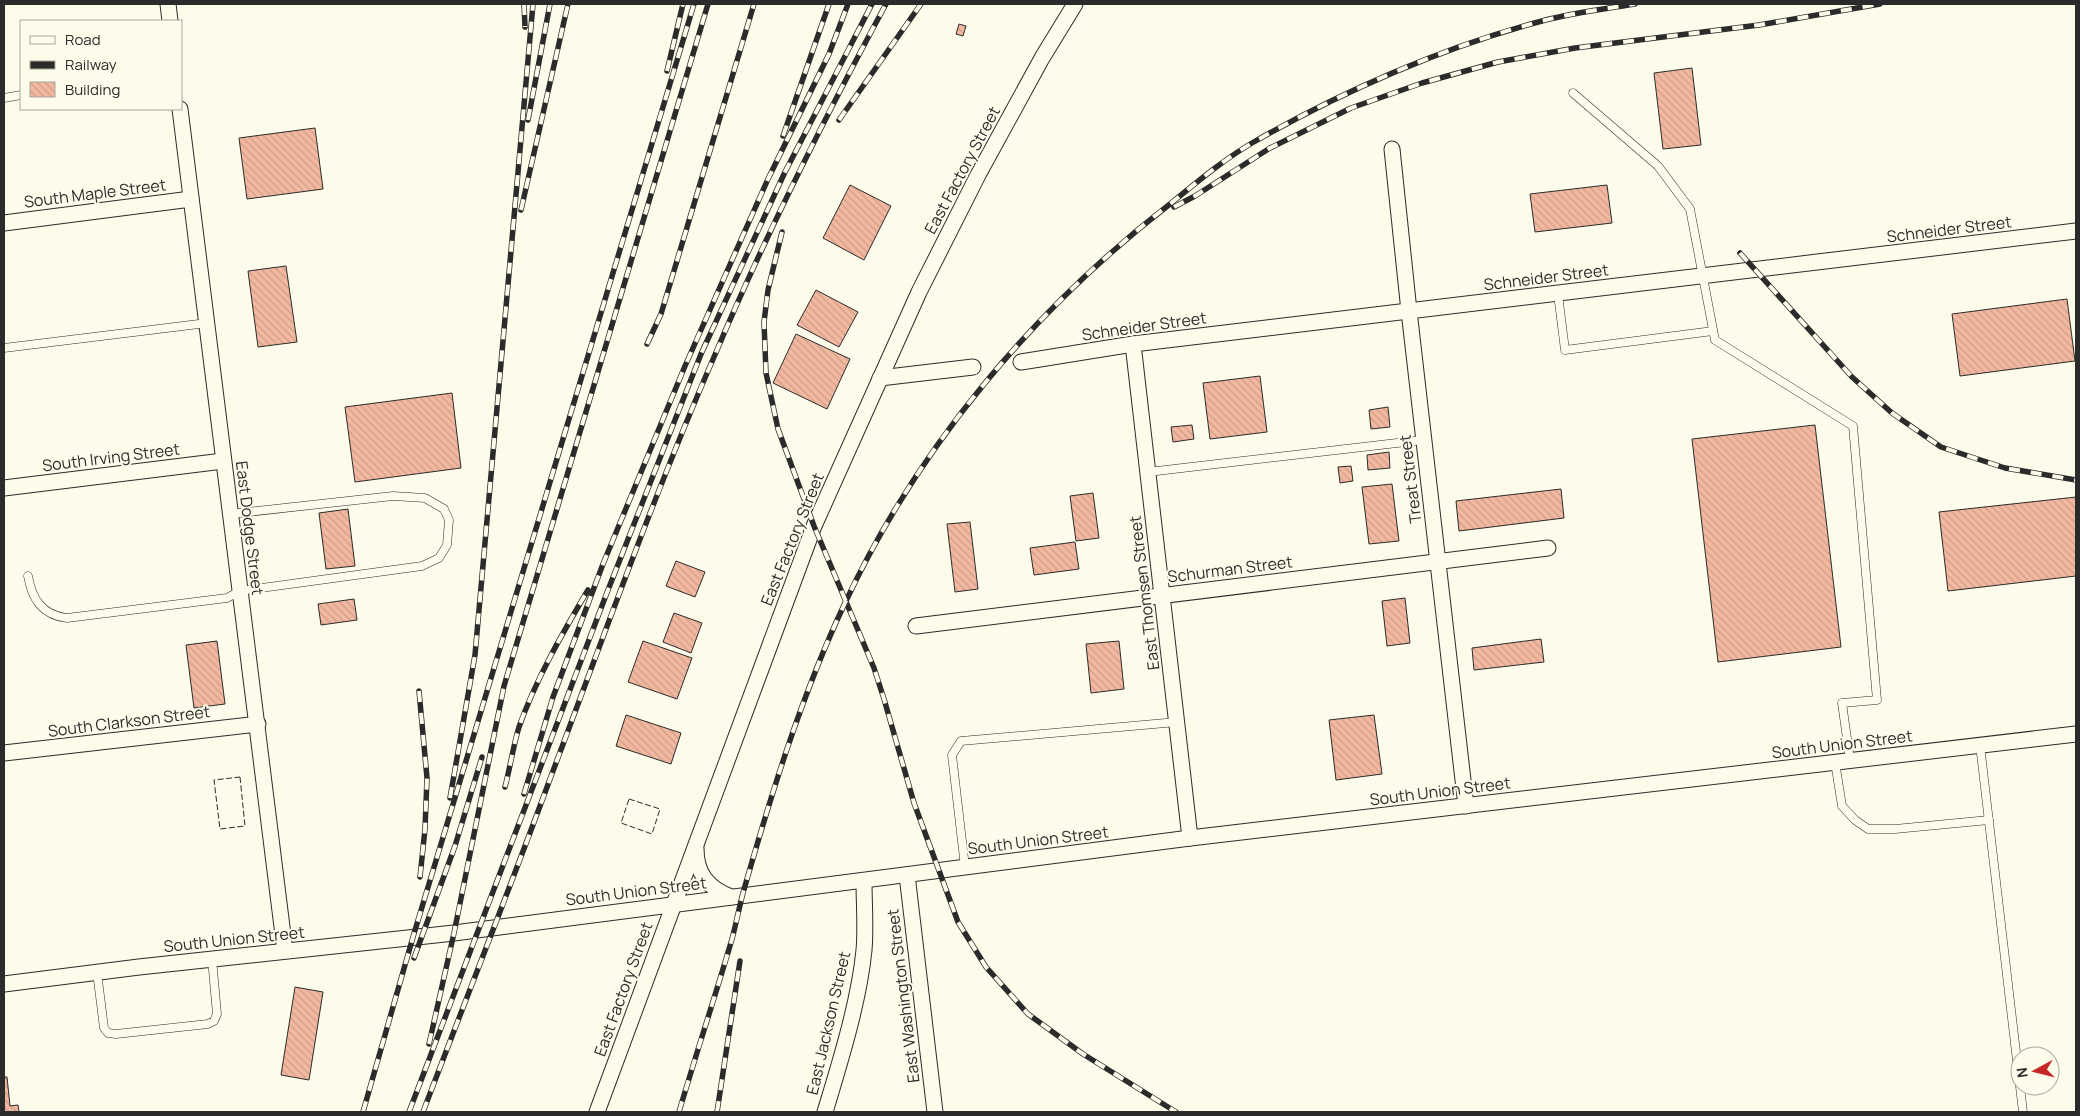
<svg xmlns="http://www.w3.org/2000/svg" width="2080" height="1116" viewBox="0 0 2080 1116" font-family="Manrope,sans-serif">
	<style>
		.building { fill: url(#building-back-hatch); stroke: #2b2b2b }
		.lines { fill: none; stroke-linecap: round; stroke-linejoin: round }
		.service-casing { stroke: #2b2b2b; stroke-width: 9 }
		.minor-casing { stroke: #2b2b2b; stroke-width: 17 }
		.service { stroke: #fdfbea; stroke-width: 8 }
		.minor { stroke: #fdfbea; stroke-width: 15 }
		.rail-casing { stroke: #2b2b2b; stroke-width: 5.5 }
		.rail { stroke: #fdfbea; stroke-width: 4; stroke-dasharray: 11; stroke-linecap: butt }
		.fence { stroke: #2b2b2b; stroke-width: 1; stroke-dasharray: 6 2.5; stroke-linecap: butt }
		.labels { text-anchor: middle; stroke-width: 4; stroke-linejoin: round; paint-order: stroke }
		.street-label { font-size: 16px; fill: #2b2b2b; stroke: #fdfbea }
	</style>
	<defs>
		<pattern id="building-back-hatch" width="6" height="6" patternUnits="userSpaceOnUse" patternTransform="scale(1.25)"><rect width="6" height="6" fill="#f2b8a0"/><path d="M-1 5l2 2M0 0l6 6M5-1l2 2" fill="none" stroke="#d09e8a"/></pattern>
	</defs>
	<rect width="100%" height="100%" fill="#fdfbea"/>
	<!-- building -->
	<g class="building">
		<polygon points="959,24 966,26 963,36 956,34"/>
		<polygon points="1692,68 1701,145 1663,149 1654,73"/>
		<polygon points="315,128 323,189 247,199 239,138"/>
		<polygon points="850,185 891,206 864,260 823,238"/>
		<polygon points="1607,185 1612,223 1535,232 1530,194"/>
		<polygon points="286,266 297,342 258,347 248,271"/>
		<polygon points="816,290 858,312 839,347 797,325"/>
		<polygon points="2067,299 2075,361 1960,376 1952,314"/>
		<polygon points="796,334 850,359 827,409 773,383"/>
		<polygon points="1260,376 1267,432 1210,439 1203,383"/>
		<polygon points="452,393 461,468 355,482 345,407"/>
		<polygon points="1388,407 1390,427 1371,429 1369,410"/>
		<polygon points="1192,425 1194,439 1173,442 1171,427"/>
		<polygon points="1815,425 1841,647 1718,662 1692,439"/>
		<polygon points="1389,452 1390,468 1368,470 1367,455"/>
		<polygon points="1351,466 1353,481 1340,483 1338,467"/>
		<polygon points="1392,484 1399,541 1369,544 1362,487"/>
		<polygon points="1561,489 1564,518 1459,531 1456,501"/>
		<polygon points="1093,493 1099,538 1076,541 1070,496"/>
		<polygon points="2076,497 2076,576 1948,591 1939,512"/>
		<polygon points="348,509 355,566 326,569 319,513"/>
		<polygon points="970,522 978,589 955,592 947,524"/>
		<polygon points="1075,542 1079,569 1034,575 1030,548"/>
		<polygon points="676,561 705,572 695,597 666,586"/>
		<polygon points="1405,598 1410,643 1387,646 1382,601"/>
		<polygon points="354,599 357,620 321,625 318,604"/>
		<polygon points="674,613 702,623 691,653 663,642"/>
		<polygon points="1541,639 1544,662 1474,670 1472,648"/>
		<polygon points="217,641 225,704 194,708 186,645"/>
		<polygon points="643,641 692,658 677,699 628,682"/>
		<polygon points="1119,641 1124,689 1091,693 1086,644"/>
		<polygon points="626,715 681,733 671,764 616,746"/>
		<polygon points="1374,715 1382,774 1336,780 1329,720"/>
		<polygon points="295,987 323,992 309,1080 281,1075"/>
		<polygon points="4,1077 7,1077 10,1106 18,1105 19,1112 4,1112"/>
	</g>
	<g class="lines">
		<!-- service casing -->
		<g class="service-casing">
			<g id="service">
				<polyline points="1573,93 1658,166 1690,209 1715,340 1853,426 1877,700 1842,703 1850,760"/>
				<polyline points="4,98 21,95"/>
				<polyline points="1558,294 1565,350 1713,331"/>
				<polyline points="4,348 207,323"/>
				<polyline points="1148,472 1423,440"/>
				<path d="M28,576C32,599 42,615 67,618L227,598L240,591L422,566L439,558L447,545L449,520L444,509L425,498L393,496L230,514"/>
				<polyline points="1980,745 2023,1112"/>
				<polyline points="1835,762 1842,806 1855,820 1868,829 1895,829 1989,820"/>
				<polyline points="965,867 952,755 961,741 1177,722"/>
				<polyline points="97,972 104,1028 108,1033 116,1034 208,1024 214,1021 217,1014 212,959"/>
			</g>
		</g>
		<!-- minor casing -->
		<g class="minor-casing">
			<g id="minor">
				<polyline points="168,4 170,21"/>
				<polyline points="180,109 285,951"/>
				<polyline points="1392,149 1409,311 1466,806"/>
				<polyline points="4,223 191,199"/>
				<polyline points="1133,344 1190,838"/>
				<polyline points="1021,362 1133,344 2076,231"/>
				<polyline points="880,378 973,367"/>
				<polyline points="4,488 223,461"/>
				<polyline points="916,626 1548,548"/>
				<polyline points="4,753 258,724"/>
				<path d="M696,848C696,873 707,888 731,897"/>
				<polyline points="907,875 935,1112"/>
				<polyline points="4,984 139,967 454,933 1190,838 2076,734"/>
				<polyline points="597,1112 814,526 919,292 978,175 1042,58 1075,4"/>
				<path d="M825,1112C840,1062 859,1002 864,950C866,927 864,904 864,881"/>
			</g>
		</g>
		<!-- service -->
		<use href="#service" class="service"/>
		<!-- minor -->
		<use href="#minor" class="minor"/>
		<!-- rail casing -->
		<g class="rail-casing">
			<g id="rail">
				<polyline points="524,4 525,27"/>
				<polyline points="667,71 683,4"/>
				<polyline points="528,120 550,4"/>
				<polyline points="839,120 921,4"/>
				<polyline points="783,136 829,4"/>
				<polyline points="1174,207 1195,196 1270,148 1351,108 1422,83 1498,62 1575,48 1759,25 1880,4"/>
				<polyline points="521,210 568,4"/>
				<polyline points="782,232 768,290 764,322 766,373 778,429 814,526 874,668 884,699 914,803 958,922 986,967 1028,1014 1083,1054 1176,1112"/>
				<polyline points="1740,253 1852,377 1892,413 1941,447 2005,468 2076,480"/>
				<polyline points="647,344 661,314 754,4"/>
				<polyline points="419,691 427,778 425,829 420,877"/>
				<path d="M505,787C510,768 513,747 519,727C536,679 562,634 588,590"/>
				<polyline points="524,794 553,697 603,564 685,366 768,179 829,54 848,4"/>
				<polyline points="450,798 475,655 533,4"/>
				<polyline points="414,958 455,846 482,757"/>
				<polyline points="429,1044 454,933 504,686 708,4"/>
				<polyline points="363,1112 413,937 694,4"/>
				<polyline points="409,1112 608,590 701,354 785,172 872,4"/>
				<path d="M423,1112C465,1001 509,891 550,779C603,638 654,495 714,357C765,236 824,119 886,4"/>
				<path d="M679,1112C696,1054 715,997 732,939C736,924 739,908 743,893C771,795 801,696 845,603C918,447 1033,310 1170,204C1196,183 1223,160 1252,143C1341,92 1443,47 1542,21C1572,13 1604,9 1635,4"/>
				<polyline points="717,1112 740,961"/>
			</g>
		</g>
		<!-- rail -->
		<use href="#rail" class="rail"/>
		<!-- fence -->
		<g class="fence">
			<polygon points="240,777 245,826 220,829 214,780"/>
			<polygon points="629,799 660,809 652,834 621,823"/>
		</g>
	</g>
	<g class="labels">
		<!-- street labels -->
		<g class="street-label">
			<text transform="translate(962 170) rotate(-62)" y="6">East Factory Street</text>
			<text transform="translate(95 193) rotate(-7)" y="6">South Maple Street</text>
			<text transform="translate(1949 229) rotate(-7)" y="6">Schneider Street</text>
			<text transform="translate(1546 277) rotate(-7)" y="6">Schneider Street</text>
			<text transform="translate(1144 326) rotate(-8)" y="6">Schneider Street</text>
			<text transform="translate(111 457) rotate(-7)" y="6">South Irving Street</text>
			<text transform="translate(1410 479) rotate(-97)" y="6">Treat Street</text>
			<text transform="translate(250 528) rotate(83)" y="6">East Dodge Street</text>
			<text transform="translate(792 539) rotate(-68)" y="6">East Factory Street</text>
			<text transform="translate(1230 569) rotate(-7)" y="6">Schurman Street</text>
			<text transform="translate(1144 593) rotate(-97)" y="6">East Thomsen Street</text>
			<text transform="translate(129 721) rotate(-7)" y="6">South Clarkson Street</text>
			<text transform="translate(1842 744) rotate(-7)" y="6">South Union Street</text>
			<text transform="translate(1440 791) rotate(-7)" y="6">South Union Street</text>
			<text transform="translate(1038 840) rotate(-7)" y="6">South Union Street</text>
			<text transform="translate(636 891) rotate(-7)" y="6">South Union Street</text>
			<text transform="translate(234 939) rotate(-6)" y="6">South Union Street</text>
			<text transform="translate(623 989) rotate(-70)" y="6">East Factory Street</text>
			<text transform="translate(903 996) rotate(-97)" y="6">East Washington Street</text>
			<text transform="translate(828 1023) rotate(-77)" y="6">East Jackson Street</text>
		</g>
	</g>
	<!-- border -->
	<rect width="2080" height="1116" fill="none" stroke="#2b2b2b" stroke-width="10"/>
	<!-- legend -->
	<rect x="20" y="20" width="162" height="90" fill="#fdfbea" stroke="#a9a89e"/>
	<rect x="30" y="36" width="25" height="8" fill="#fdfbea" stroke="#a9a89e"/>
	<text x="65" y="45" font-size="15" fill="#2b2b2b">Road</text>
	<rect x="30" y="61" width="25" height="8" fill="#2b2b2b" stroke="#a9a89e"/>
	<text x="65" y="70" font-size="15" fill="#2b2b2b">Railway</text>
	<rect x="30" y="82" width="25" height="15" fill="url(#building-back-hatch)" stroke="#a9a89e"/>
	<text x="65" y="95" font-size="15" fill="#2b2b2b">Building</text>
	<!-- north arrow -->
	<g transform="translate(2035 1071) rotate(263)"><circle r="24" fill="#fdfbea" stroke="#a9a89e"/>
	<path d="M0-4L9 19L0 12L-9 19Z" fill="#c62828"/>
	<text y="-8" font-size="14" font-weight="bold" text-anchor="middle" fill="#2b2b2b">N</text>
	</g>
</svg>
